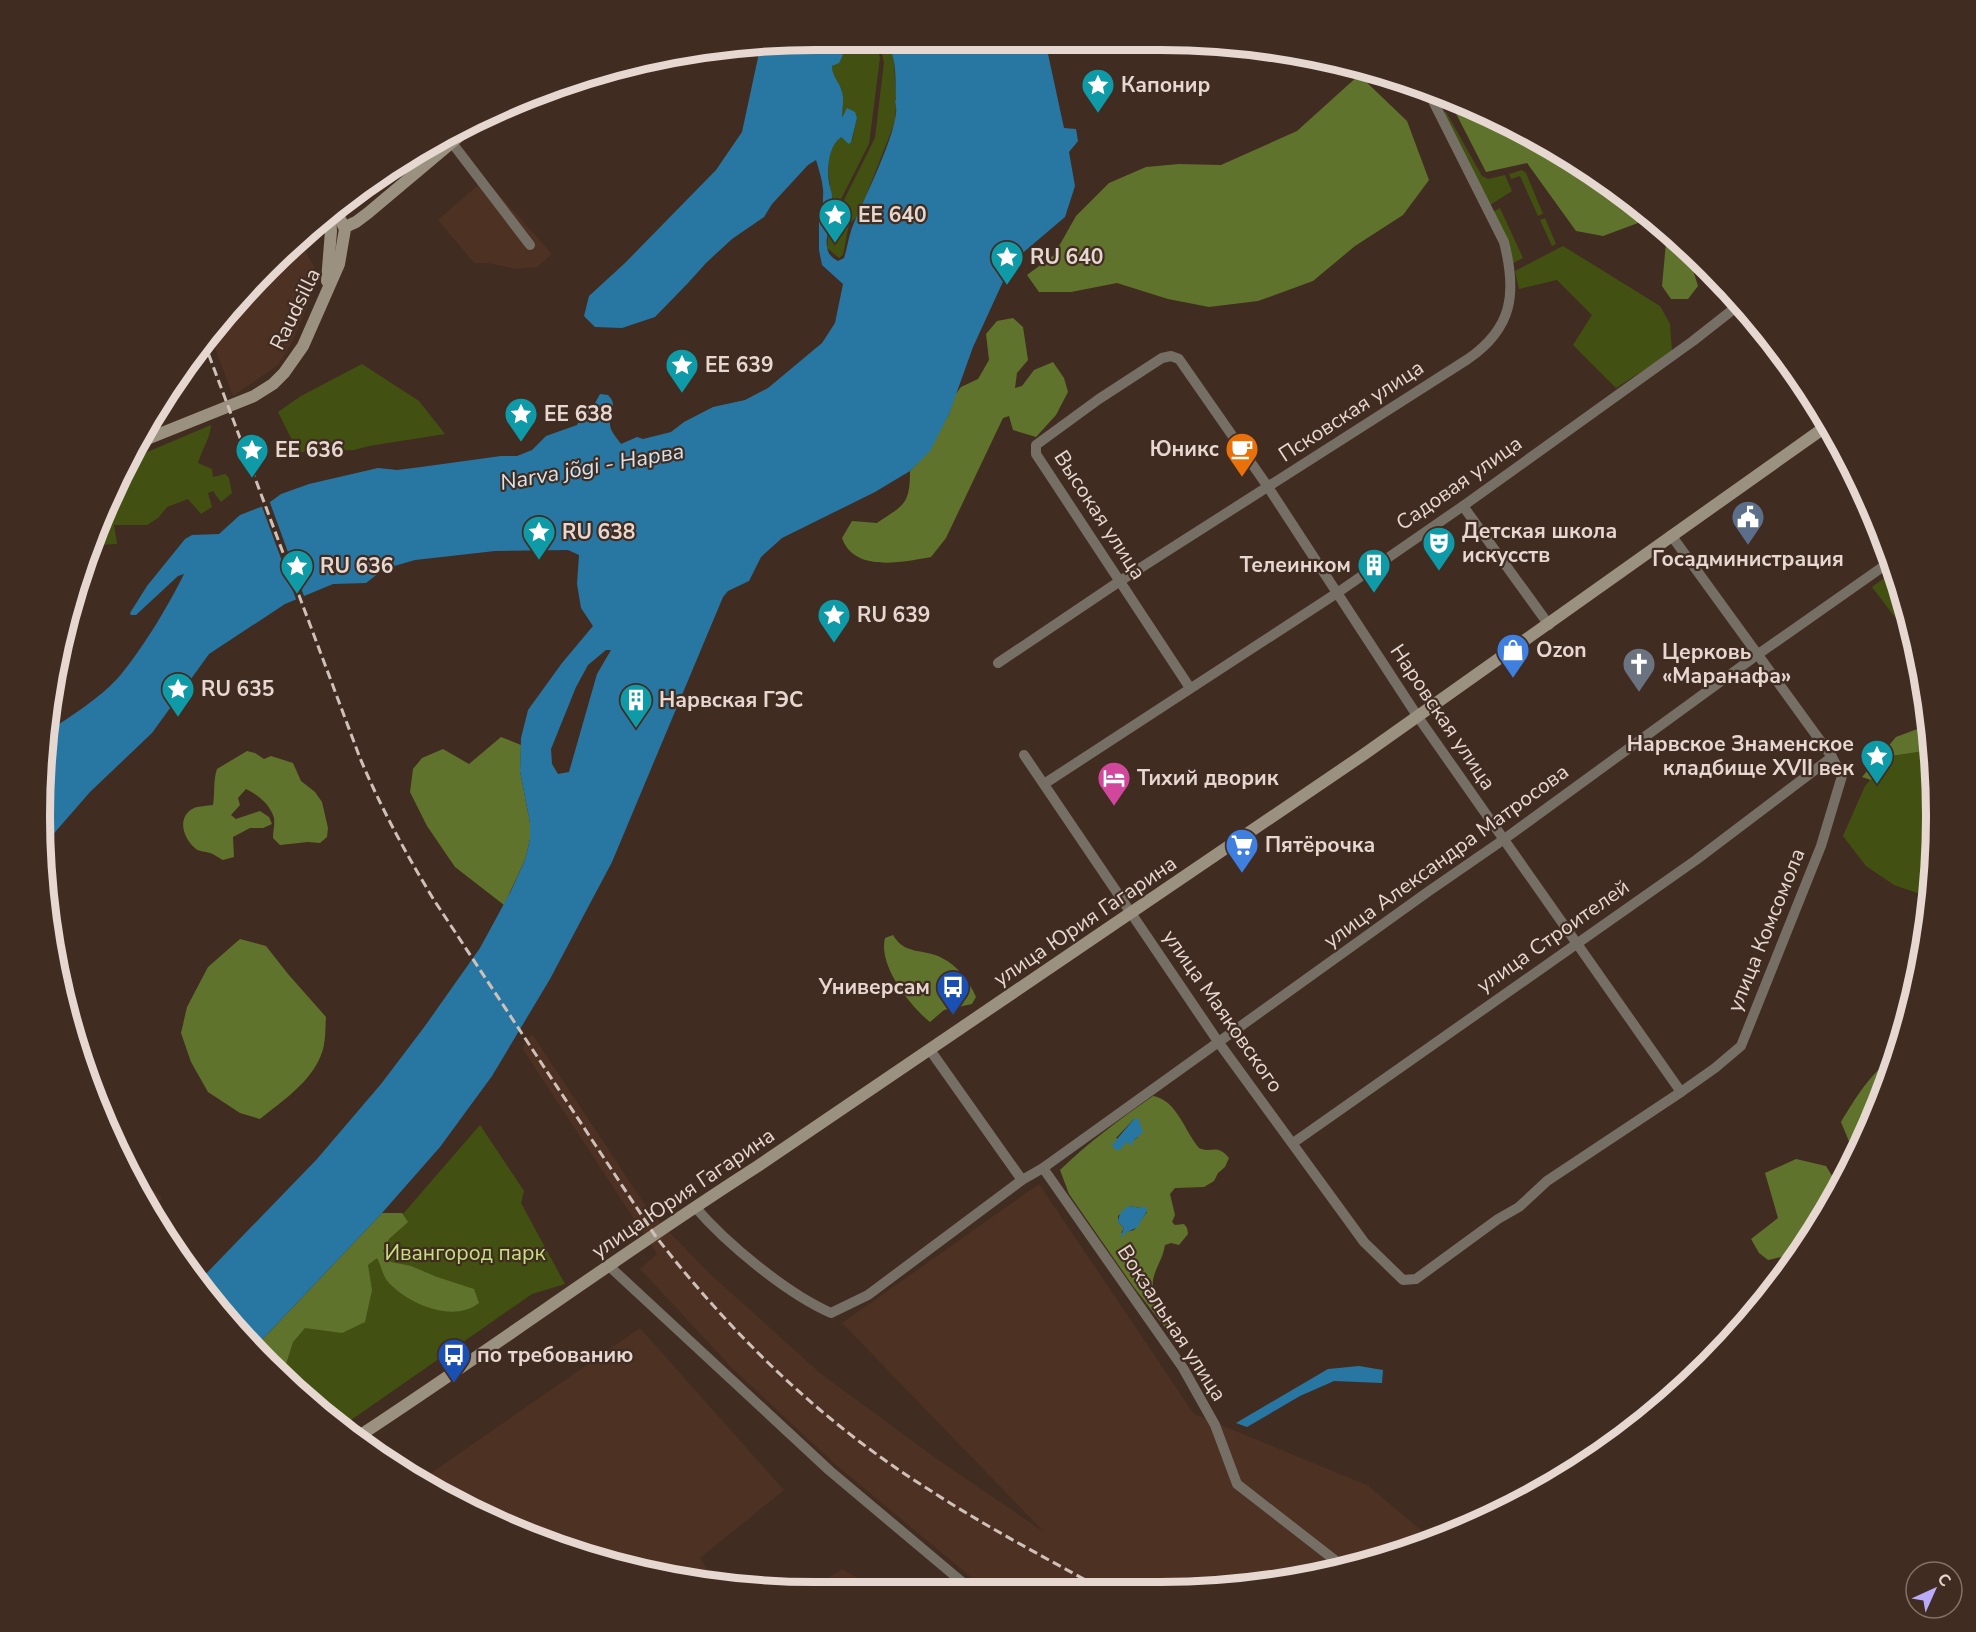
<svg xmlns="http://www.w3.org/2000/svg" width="1976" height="1632" viewBox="0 0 1976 1632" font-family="'Nunito Sans',sans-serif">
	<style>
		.built { fill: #4d3123 }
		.green { fill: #425112 }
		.forest { fill: #60732c; fill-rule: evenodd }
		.water { fill: #2877a2; fill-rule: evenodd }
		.pier { fill: #412c21 }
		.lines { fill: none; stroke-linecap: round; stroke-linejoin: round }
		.street { stroke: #756f65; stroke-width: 10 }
		.secondary { stroke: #9b9181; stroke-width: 12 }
		.rail { stroke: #cfc0b9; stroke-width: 3; stroke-dasharray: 9 4.5; stroke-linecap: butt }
		.labels { text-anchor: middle; stroke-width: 4.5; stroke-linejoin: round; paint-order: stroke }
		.poi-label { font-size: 21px; font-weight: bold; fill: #e6d8d1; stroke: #412c21; text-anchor: start }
		.street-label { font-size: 21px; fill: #e6d8d1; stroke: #412c21 }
		.park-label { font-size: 21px; fill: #c4e17e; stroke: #412c21 }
		.water-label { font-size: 22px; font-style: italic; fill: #d2e5f1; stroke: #412c21 }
		.rim { fill: none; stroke: #e6d8d1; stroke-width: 8 }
	</style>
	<rect width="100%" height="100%" fill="#412c21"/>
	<!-- built -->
	<g class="built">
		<polygon points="485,179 552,254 537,267 517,269 487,263 474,263 438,220"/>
		<polygon points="300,241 319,276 307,308 291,344 278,365 233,396 210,335 267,266"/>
		<polygon points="532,1034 649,1211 709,1273 820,1373 937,1459 1044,1532 842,1323 1039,1184 1194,1414 1367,1485 1434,1541 1312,1578 1160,1593 989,1592 835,1464 732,1368 640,1269 657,1254 522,1048"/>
		<polygon points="124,1162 162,1198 150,1211"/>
		<polygon points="640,1328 784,1490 700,1558 715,1581 567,1552 427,1489 418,1482"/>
		<polygon points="842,1569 882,1592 808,1591"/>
	</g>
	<!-- green -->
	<g class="green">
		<path d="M825,39H875L880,58L869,144L840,201L832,204C831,184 821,151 841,136L843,139L852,140L857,118L847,109L842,120C842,110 844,98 841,89C838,81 832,76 832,66L837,63L842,54L827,49Z"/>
		<polygon points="878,39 883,39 892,50 894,62 896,99 895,102 896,105 895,122 858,216 849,224 843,255 839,258 827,248 831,209 841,206 875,138 884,62"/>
		<polygon points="1446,112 1482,176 1488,179 1505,175 1512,191 1490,205 1442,114"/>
		<polygon points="1522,170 1526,173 1543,214 1538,216 1520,176 1511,179 1509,174"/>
		<polygon points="1500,208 1523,258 1513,263 1493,212"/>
		<polygon points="1545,218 1556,244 1552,246 1540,220"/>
		<polygon points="1563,246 1660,306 1670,324 1672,352 1616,388 1573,345 1592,315 1557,280 1519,289 1515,271"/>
		<polygon points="362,364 419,401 445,434 369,446 354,450 298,452 278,412 301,396"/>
		<path d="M211,425C210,439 202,449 198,463L212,469L213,477L225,474L229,478L232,493L221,502L213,491L208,493L212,507L201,514L188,499L167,507L158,518L147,525H114L117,544L99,545L92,543L102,523L106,520L105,517L133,458Z"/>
		<polygon points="90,546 98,550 97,560 79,571"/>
		<polygon points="1894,571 1907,615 1898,621 1872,587"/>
		<polygon points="1931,750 1937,816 1929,897 1894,885 1866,866 1843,836 1865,786 1891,756"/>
		<polygon points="480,1125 524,1191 521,1203 565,1284 532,1294 341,1427 303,1400 266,1358 377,1244"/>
	</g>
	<!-- forest -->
	<g class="forest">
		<polygon points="1227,43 1253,48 1239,54 1230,53"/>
		<polygon points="1359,75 1407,121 1429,180 1403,215 1355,246 1313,281 1258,301 1209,307 1168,299 1117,283 1071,292 1039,292 1027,275 1054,255 1076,216 1109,183 1146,167 1179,164 1221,165 1297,131"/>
		<polygon points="1446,94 1458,98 1592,170 1654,221 1638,223 1603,236 1576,231 1527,163 1486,172"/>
		<polygon points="1667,232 1698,257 1691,264 1698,286 1688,299 1671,299 1662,286"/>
		<path d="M1013,318L1023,327L1028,360L1017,373L1015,388L1022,386L1034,370L1053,362L1064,378L1068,392L1056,415L1036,437L1013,430L1009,416L1003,418L946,538L931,557C903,562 854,573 842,538L852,521L877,523C903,505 910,506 910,471L927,453L949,414L955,395L961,387L978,379L989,360L986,334L997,321Z"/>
		<polygon points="1928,725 1931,750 1891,756 1871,780 1862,777 1896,737"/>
		<polygon points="501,737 521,745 520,771 530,823 530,839 525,860 504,905 455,867 427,826 410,792 413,769 422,758 443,749 469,764"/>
		<path d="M247,751L255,753L264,759L271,756L293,763L301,781L315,792L322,802L328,828L327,837L320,843L308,842L280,845L273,838C273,831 275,825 274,818C270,804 258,795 246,789L238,798L240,805L231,815L236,819L260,811L269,817L272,824L263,828H250L233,837L234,857L223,860C219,858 214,854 210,853C205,851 200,852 196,849C183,839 176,817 194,808C199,806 207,806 213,805C215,793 213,781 217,769Z"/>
		<path d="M893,935C905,956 924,948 942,958C958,966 969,981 976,997L972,1004L944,1010L930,1022C909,1005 878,965 885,938Z"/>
		<path d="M240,939L266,946L288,974L326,1017C325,1029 326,1044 321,1055C311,1082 281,1102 260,1119L240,1113L208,1092L191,1062L181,1033L187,1007L208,967Z"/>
		<path d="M1895,1057L1878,1113L1855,1156L1841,1122C1855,1099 1872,1070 1895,1057Z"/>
		<path d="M1153,1096C1177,1100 1185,1132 1199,1148C1212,1154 1216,1143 1229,1158L1225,1167L1218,1173L1214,1181L1204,1187L1175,1188L1170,1194L1175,1215L1172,1222L1175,1225L1184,1224L1187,1228L1188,1234L1179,1245L1171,1243L1165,1245C1163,1258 1157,1265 1154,1276C1147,1296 1170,1318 1180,1334L1182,1340L1179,1342H1176L1133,1286L1069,1194L1060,1170C1089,1142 1120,1119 1153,1096ZM1134,1119L1138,1137C1130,1144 1125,1142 1116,1138ZM1130,1206L1140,1208L1147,1212L1134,1230L1121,1233L1124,1228L1118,1222V1216Z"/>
		<polygon points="1796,1159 1826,1166 1839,1187 1802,1252 1768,1260 1759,1253 1751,1239 1778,1218 1765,1173"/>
		<path d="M382,1213H402L408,1222L389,1239L383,1251L391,1262L411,1266L437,1277L474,1289L479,1303C454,1323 410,1305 389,1283C383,1277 381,1265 377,1258L368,1265L372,1290L365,1322L342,1333L305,1328L293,1342L286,1364L279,1372L256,1346Z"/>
	</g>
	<!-- water -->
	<g class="water">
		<path d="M816,39H825L828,49L837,51L843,55L839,63L832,66C832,76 838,80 841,89C845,98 842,108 842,118L847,108L855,112L857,118L851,142L849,144L841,137C828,146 827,169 829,183C830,188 832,193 832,197C833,202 832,209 831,215C831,225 825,238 827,247C828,254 832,258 838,261L844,258C847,249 848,240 851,231C859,207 904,123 895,102L896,99C895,78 898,54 883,39L1045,40L1064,128L1076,129L1078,141L1069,152L1075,186L1065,217L1012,262L973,347L949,414L930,451L910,471L875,492L782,538L761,557L749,581L728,591L723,597L612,862L550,979L492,1076L440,1147L382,1213L256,1346L199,1281L317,1159L381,1084L425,1026L480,948L511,891L525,860L530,839V823L520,771L521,738L528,710L562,663L593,626L581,608L577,584L579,555L568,550L495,551L415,560L384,569L366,583L333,584L285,604L209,654L152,733L90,792L43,846L41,765L47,732C71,716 97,700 117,679C140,653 169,605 184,574L178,576L136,615H131L130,613L147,586L185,539L192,535L219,534L240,515L266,505L281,494L309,484L378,468L397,470L421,467L501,456H517L532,450L546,436L577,425L584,414L594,405L600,394L608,395C618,405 610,410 610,422C609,430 616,437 621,444L637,437L643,439L671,432L684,422L713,407L745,400L768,388L822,343L835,323L843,284L822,265L819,250V217L825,208C821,202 824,197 823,189C822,179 819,170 816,160L808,165L772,204L764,217L732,239L706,263L688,283L655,317L622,328L595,327L584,316L589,296L625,263L716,170L742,132L759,53V47ZM606,650H611L597,674L569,772L558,774L552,764L551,749L576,687L588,665Z"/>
		<polygon points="1138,1118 1143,1132 1132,1142 1133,1146 1126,1142 1120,1150 1116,1150 1112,1145 1134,1119"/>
		<path d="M1130,1206L1140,1208L1143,1206L1147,1209C1146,1216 1140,1220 1138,1227L1127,1232L1120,1238L1124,1228L1118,1222C1119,1214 1122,1209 1130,1206Z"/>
		<polygon points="1359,1366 1383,1370 1382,1383 1334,1381 1300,1396 1247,1427 1236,1423 1328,1369"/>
	</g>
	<!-- pier -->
	<polygon class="pier" points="269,500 305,599 297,602 261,504"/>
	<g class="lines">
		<!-- street -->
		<g class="street">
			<polyline points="446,135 530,245"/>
			<polyline points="1463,506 1549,625"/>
			<path d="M998,663L1120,581L1468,359C1513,328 1517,293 1504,242L1426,87"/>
			<polyline points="1190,688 1036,454 1036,445 1099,399 1162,358 1171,356 1179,359 1268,487 1418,717 1681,1092"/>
			<polyline points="1024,755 1219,1043 1364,1242 1403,1280 1416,1279 1498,1219 1519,1207 1547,1181 1681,1092 1715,1068 1741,1046 1821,846 1842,776 1832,757 1671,535"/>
			<polyline points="1044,784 1337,593 1463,506 1693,341 1740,304"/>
			<polyline points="930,1050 1022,1180"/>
			<polyline points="1293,1143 1696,860 1832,757"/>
			<polyline points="1043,1168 1183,1368 1215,1425 1237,1484 1345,1568"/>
			<path d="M695,1207C727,1244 786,1293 831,1313L868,1295L1022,1180L1043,1168L1429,891L1503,840L1757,655L1891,561"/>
			<polyline points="609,1266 830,1471 974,1592"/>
		</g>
		<!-- secondary -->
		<g class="secondary">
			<polyline points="345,227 356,222 368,213 475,123"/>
			<polyline points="327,281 331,231 330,218"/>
			<polyline points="142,441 254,396 273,384 284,373 303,346 339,264 345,229 337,213"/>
			<path d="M356,1438C492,1349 622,1253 758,1166L1363,755L1828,425"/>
		</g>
		<!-- rail -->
		<path class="rail" d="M204,342L360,758C381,808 406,854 434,900L654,1234C730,1333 821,1422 928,1489C986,1527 1048,1559 1109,1593"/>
	</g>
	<!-- icons -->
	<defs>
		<g id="sight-pin" transform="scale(1.725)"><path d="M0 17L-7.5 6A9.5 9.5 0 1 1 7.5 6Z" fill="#0f9aa8" stroke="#412c21"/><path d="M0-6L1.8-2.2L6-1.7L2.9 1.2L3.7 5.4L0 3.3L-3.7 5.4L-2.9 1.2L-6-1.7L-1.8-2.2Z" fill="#fff"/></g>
		<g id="cafe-pin" transform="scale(1.725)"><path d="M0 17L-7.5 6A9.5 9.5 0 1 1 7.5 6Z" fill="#e8710a" stroke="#412c21"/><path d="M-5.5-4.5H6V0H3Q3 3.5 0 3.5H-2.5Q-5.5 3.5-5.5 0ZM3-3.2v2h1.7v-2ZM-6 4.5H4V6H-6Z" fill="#fff"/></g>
		<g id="civic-pin" transform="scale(1.725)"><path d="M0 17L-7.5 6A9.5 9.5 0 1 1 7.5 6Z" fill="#5c6f8a" stroke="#412c21"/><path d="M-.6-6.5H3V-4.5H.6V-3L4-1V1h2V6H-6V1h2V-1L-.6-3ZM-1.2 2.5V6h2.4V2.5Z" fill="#fff"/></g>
		<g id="theatre-pin" transform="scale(1.725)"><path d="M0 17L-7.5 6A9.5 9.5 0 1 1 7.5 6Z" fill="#0f9aa8" stroke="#412c21"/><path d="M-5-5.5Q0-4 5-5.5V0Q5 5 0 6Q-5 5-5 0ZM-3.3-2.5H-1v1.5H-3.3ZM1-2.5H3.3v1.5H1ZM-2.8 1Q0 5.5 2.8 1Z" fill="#fff"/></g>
		<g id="building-pin" transform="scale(1.725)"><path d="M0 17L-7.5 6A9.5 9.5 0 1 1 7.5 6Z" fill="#0f9aa8" stroke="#412c21"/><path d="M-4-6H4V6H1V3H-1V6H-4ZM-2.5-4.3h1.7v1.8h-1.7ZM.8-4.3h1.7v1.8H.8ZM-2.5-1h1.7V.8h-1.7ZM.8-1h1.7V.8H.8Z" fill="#fff"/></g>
		<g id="shop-pin" transform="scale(1.725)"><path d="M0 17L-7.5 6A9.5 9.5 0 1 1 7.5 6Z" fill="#3f7fe0" stroke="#412c21"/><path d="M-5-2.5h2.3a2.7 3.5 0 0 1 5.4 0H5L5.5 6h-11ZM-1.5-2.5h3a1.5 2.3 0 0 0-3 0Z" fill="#fff"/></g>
		<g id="church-pin" transform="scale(1.725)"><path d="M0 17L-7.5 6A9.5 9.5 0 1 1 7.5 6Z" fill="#6b7280" stroke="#412c21"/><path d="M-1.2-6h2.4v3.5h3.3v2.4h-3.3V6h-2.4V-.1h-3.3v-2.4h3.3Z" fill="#fff"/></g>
		<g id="hotel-pin" transform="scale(1.725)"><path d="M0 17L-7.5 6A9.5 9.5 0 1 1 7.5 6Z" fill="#d1479c" stroke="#412c21"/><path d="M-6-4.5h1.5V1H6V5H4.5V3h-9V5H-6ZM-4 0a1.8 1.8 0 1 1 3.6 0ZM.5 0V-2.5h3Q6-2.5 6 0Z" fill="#fff"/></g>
		<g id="supermarket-pin" transform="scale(1.725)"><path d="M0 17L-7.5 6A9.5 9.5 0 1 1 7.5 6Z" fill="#3f7fe0" stroke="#412c21"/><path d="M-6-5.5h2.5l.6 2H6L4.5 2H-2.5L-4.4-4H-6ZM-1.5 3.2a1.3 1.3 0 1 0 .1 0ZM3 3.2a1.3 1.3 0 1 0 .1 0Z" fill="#fff"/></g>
		<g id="bus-pin" transform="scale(1.725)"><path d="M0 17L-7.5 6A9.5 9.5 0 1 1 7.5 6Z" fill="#1a4fb4" stroke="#412c21"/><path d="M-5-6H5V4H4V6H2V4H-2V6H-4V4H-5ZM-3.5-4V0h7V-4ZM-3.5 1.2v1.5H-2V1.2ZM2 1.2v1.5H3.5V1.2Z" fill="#fff"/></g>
	</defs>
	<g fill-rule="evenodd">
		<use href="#sight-pin" x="1098" y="85"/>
		<use href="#sight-pin" x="835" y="215"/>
		<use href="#sight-pin" x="1007" y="257"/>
		<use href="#sight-pin" x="682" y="365"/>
		<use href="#sight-pin" x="521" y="414"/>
		<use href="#cafe-pin" x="1242" y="449"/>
		<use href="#sight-pin" x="252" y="450"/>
		<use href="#civic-pin" x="1748" y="517"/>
		<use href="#sight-pin" x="539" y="532"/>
		<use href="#theatre-pin" x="1439" y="543"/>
		<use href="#building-pin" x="1374" y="565"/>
		<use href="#sight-pin" x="297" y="566"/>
		<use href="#sight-pin" x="834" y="615"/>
		<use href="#shop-pin" x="1513" y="650"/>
		<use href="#church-pin" x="1639" y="664"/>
		<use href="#sight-pin" x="178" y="689"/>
		<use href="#building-pin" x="636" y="700"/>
		<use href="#sight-pin" x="1877" y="756"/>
		<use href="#hotel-pin" x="1114" y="778"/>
		<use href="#supermarket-pin" x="1242" y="845"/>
		<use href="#bus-pin" x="953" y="987"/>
		<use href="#bus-pin" x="454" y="1355"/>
	</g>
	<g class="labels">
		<!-- poi labels -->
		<g class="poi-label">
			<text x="1121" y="92">Капонир</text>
			<text x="858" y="222">EE 640</text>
			<text x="1030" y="264">RU 640</text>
			<text x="705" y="372">EE 639</text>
			<text x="544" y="421">EE 638</text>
			<text x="1219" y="456" text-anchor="end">Юникс</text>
			<text x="275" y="457">EE 636</text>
			<text x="1462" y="538">Детская школа<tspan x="1462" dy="24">искусств</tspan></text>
			<text x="562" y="539">RU 638</text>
			<text x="1748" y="566" text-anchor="middle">Госадминистрация</text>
			<text x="1351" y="572" text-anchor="end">Телеинком</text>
			<text x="320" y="573">RU 636</text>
			<text x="857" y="622">RU 639</text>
			<text x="1536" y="657">Ozon</text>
			<text x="1662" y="659">Церковь<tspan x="1662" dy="24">«Маранафа»</tspan></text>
			<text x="201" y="696">RU 635</text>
			<text x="659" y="707">Нарвская ГЭС</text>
			<text x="1854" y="751" text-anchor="end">Нарвское Знаменское<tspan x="1854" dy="24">кладбище XVII век</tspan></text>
			<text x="1137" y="785">Тихий дворик</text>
			<text x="1265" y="852">Пятёрочка</text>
			<text x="930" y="994" text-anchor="end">Универсам</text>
			<text x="477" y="1362">по требованию</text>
		</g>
		<!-- street labels -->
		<g class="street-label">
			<text transform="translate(295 309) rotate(-64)" y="7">Raudsilla</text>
			<text transform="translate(1351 411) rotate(-33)" y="7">Псковская улица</text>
			<text transform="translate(1459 483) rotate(-35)" y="7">Садовая улица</text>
			<text transform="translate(1100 515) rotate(57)" y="7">Высокая улица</text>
			<text transform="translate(1443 717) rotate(56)" y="7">Наровская улица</text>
			<text transform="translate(1446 856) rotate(-36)" y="7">улица Александра Матросова</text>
			<text transform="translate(1085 921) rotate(-34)" y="7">улица Юрия Гагарина</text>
			<text transform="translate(1766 930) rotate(-68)" y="7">улица Комсомола</text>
			<text transform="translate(1553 936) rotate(-35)" y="7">улица Строителей</text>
			<text transform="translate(1223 1011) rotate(55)" y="7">улица Маяковского</text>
			<text transform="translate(683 1193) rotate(-34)" y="7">улица Юрия Гагарина</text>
			<text transform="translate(1172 1323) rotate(57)" y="7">Вокзальная улица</text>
		</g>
		<!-- park labels -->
		<g class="park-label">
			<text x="465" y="1260">Ивангород парк</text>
		</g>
		<!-- water labels -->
		<g class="water-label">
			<text transform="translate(592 466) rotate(-10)" y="8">Narva jõgi - Нарва</text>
		</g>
	</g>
	<!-- crop -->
	<path d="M0 0H1976V1632H0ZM816 50H1160A766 766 0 0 1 1926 816V816A766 766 0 0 1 1160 1582H816A766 766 0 0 1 50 816V816A766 766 0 0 1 816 50Z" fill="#412c21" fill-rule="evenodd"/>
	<path class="rim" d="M816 50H1160A766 766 0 0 1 1926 816V816A766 766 0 0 1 1160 1582H816A766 766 0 0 1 50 816V816A766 766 0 0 1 816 50Z"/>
	<!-- north arrow -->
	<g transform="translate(1934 1590) rotate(45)"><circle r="28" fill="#412c21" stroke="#837167" stroke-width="1.5"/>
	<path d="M0-4.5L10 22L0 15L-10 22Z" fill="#b9abf7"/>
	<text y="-9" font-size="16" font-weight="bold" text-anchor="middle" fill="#e6d8d1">С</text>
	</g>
</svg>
